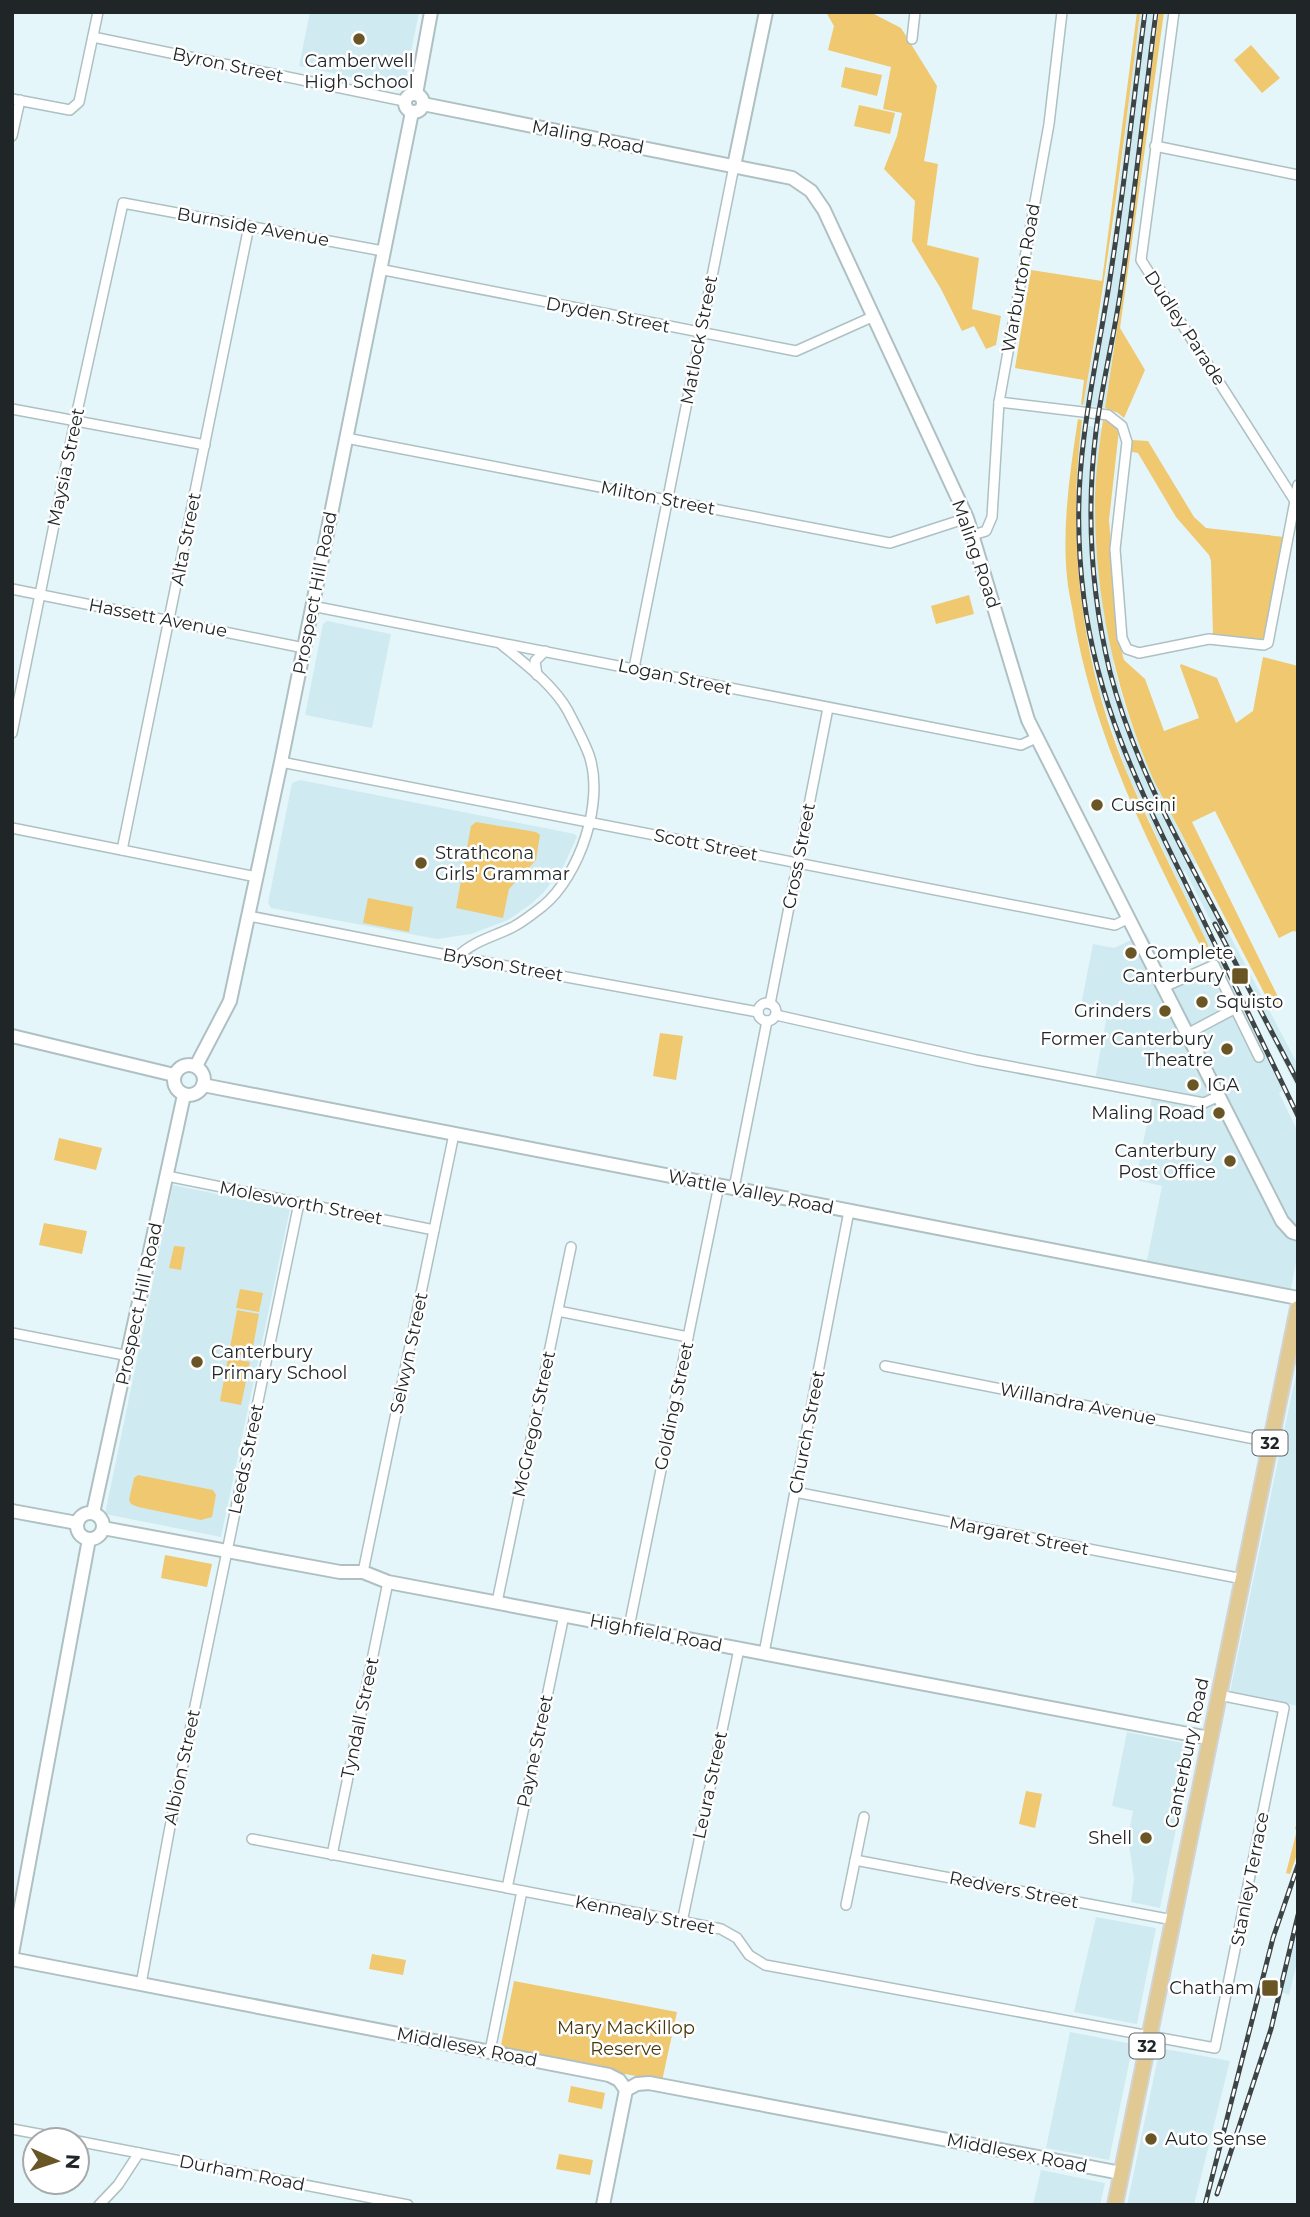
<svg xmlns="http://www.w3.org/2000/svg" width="1310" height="2217" viewBox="0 0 1310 2217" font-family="Montserrat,sans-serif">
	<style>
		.built { fill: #cfebf1 }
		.green { fill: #efc870 }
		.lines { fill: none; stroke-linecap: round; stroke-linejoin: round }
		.street-casing { stroke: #afc0c3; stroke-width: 12 }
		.secondary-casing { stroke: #afc0c3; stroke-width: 16 }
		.primary-casing { stroke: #d2d4d4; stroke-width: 18 }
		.street { stroke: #fff; stroke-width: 9 }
		.secondary { stroke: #fff; stroke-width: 12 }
		.primary { stroke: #e0c993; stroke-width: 14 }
		.rail-casing { stroke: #3c4446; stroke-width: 5 }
		.rail { stroke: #fff; stroke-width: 2.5; stroke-dasharray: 8; stroke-linecap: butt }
		.poi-dot { fill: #6a5625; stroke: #fff; stroke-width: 2.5 }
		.labels { text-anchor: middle; stroke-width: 5; stroke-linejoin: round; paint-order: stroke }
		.shield { fill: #fff; stroke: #636768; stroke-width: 2 }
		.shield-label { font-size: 16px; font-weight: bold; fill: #202628 }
		.poi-label { font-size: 18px; fill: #202628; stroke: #fff; text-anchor: start }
		.street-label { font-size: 18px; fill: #202628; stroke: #fff }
		.park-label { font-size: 18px; fill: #49380e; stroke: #fff }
	</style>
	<rect width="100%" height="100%" fill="#e4f6fa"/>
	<!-- built -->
	<g class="built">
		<polygon points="310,12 419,12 404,88 299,66"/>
		<polygon points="1140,12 1159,12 1120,309 1105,408 1083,405 1099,324 1115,218"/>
		<polygon points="1081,425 1102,428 1095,505 1114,666 1123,700 1138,743 1153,779 1196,863 1193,865 1298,1065 1298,1090 1185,871 1181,872 1287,1088 1279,1093 1298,1132 1298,1253 1290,1293 1146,1265 1162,1186 1136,1180 1153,1092 1095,1080 1108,1010 1081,1005 1093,944 1114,948 1146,933 1170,982 1215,960 1127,773 1099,690 1082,612 1075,528 1075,490"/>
		<polygon points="327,621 391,634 372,728 305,715 323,624"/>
		<polygon points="300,780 575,834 577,837 563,867 544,892 531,904 508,920 471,934 437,939 271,908 268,903 292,783"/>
		<polygon points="173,1185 290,1209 221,1537 105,1514"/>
		<polygon points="1298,1364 1298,1706 1230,1692"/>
		<polygon points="1127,1732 1193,1745 1160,1908 1131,1902 1134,1879 1128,1838 1133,1811 1112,1806"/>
		<polygon points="1298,1905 1298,1958 1289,1995 1278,1991"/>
		<polygon points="1096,1917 1156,1928 1137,2024 1074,2012"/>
		<polygon points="1070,2032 1133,2044 1109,2160 1046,2148"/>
		<polygon points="1160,2048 1230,2061 1194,2205 1127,2205"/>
		<polygon points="1041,2170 1105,2183 1100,2205 1033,2205"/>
	</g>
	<!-- green -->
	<g class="green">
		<polygon points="826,12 870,12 901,28 937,86 924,161 938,164 927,245 979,258 972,309 1001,316 996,345 986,349 974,326 962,331 941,289 912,241 915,201 884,169 897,136 902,113 883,109 891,67 828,50 834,26"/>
		<path d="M1137,12H1140C1124,144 1107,274 1083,405L1081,404L1084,380L1015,368L1031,270L1102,281Z"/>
		<polygon points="1159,12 1164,12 1120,328 1145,370 1124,418 1118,413 1105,408 1120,309"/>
		<polygon points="1251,45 1280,78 1262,93 1234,60"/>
		<polygon points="845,67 882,75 877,96 841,87"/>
		<polygon points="859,105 895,113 890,134 854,126"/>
		<path d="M1078,419L1082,420C1067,540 1080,660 1127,773C1154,836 1187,898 1215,960L1209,963C1153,853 1095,742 1074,619C1072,605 1068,591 1067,577C1062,525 1070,471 1078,419Z"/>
		<path d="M1103,420L1109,422L1119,430L1109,520L1119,643L1124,660L1145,679L1164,731L1199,718L1180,666L1181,664L1217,678L1236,723L1253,711L1263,657L1298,666V932L1293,931L1279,938L1215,811L1192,822L1282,1005L1273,1010L1153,779C1116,692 1095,600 1095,505C1095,477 1099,448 1103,420Z"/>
		<polygon points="1132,440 1148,441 1194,517 1206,528 1284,537 1264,637 1261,640 1213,636 1211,561 1209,555 1176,517 1138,453 1132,452"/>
		<polygon points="969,595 974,614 936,624 931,606"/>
		<polygon points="476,822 536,832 540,835 536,860 509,889 503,918 456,908 471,826"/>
		<polygon points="368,898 413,907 409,932 363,923"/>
		<polygon points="660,1033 683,1036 676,1080 653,1076"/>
		<polygon points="59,1138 102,1148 96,1170 54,1160"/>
		<polygon points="44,1223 87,1231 82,1254 39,1245"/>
		<polygon points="174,1246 185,1247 181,1270 169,1268"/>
		<polygon points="240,1289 263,1293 259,1312 236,1308"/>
		<polygon points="237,1310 259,1314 251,1358 229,1353"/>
		<polygon points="228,1358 250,1362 241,1405 220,1401"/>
		<polygon points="138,1475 213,1490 216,1495 212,1517 201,1520 138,1507 131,1504 129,1500 134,1478"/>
		<polygon points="165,1555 212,1564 207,1587 161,1578"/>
		<polygon points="1026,1791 1042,1794 1035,1828 1019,1824"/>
		<polygon points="1298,1819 1298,1852 1290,1874 1286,1873 1297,1830 1295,1829"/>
		<polygon points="372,1954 406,1960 403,1975 369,1969"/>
		<polygon points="514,1981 677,2012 662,2081 500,2050"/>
		<polygon points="571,2086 605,2093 602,2109 568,2102"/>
		<polygon points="559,2154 593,2160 590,2175 556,2169"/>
	</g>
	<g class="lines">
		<!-- street casing -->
		<g class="street-casing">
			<g id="street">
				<polyline points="1174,12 1141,260 1295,501"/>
				<polyline points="93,37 404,101"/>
				<polyline points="912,39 915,12"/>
				<polyline points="12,99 70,110 79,102 98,12"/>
				<polyline points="12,136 20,100"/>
				<polyline points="1155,146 1298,175"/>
				<polyline points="379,269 796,351 872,317"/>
				<polyline points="999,402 1108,415 1122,426 1127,442 1115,549 1122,638 1127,649 1139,653 1209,639 1264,645 1268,643 1298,485"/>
				<polyline points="12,409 205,445"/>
				<polyline points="346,438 890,543 967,518"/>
				<polyline points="973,535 986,531 992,517 999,402 1049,124 1062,12"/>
				<polyline points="12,589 304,648"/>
				<polyline points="312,606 1021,745 1036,738"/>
				<polyline points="634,668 734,166"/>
				<polyline points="537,675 535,661 545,651"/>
				<polyline points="12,733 75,421 123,203 383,251"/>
				<polyline points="281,762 1115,925 1129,918"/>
				<polyline points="12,828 257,877"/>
				<polyline points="122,850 249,226"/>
				<polyline points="249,916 457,957 758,1012"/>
				<path d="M457,957C473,941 493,937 513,927C523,922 534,913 543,906C580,875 605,801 589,755C584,741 575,725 568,711C553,684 524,663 501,644"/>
				<polyline points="1164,987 1214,965 1259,1057"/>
				<circle cx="767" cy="1012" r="9"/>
				<polyline points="770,1004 828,708"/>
				<polyline points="776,1015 976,1060 1204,1103 1219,1096"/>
				<polyline points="1187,1034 1236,1008"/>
				<polyline points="167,1176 434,1230"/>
				<polyline points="734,1188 767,1021"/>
				<polyline points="558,1311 688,1337"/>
				<polyline points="12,1333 129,1356"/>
				<polyline points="885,1366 1270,1442"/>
				<polyline points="795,1492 1243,1579"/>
				<polyline points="363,1572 454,1134"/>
				<polyline points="497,1602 571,1247"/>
				<polyline points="629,1627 719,1185"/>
				<polyline points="764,1653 849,1211"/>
				<polyline points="252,1839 721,1929 737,1938 749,1955 765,1965 1215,2048 1284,1708 1219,1695"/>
				<polyline points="332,1855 388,1582"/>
				<polyline points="855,1860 1173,1920"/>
				<polyline points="507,1888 564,1615"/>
				<polyline points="846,1905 864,1817"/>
				<polyline points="682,1922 739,1649"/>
				<polyline points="141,1984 169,1832 299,1203"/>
				<polyline points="490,2051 522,1891"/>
				<polyline points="12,2129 71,2140"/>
				<polyline points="77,2141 408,2205"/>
				<polyline points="99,2205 118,2185 139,2153"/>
			</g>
		</g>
		<!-- secondary casing -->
		<g class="secondary-casing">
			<g id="secondary">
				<circle cx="414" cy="103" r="9"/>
				<polyline points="416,94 431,12"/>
				<polyline points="423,104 792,178 811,191 824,210 967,518 1028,720 1282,1221 1292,1232 1298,1234"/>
				<polyline points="734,166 766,12"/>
				<polyline points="12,1036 174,1075"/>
				<circle cx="189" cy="1080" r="15"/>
				<polyline points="196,1066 230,1001 281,762 412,112"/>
				<polyline points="203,1085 1298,1298"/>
				<polyline points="12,1511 77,1523"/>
				<circle cx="90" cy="1526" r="13"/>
				<polyline points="93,1513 184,1095"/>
				<polyline points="103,1528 340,1572 363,1572 388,1582 1209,1738"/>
				<polyline points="12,1954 89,1539"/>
				<polyline points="12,1959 609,2075 619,2080 626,2090"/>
				<polyline points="626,2090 637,2084 649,2083 1121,2173"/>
				<polyline points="603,2205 626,2090"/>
			</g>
		</g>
		<!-- primary casing -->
		<g class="primary-casing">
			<polyline id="primary" points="1115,2205 1298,1308"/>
		</g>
		<!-- street -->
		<use href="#street" class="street"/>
		<!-- secondary -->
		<use href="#secondary" class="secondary"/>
		<!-- primary -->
		<use href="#primary" class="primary"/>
		<!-- rail casing -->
		<g class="rail-casing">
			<g id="rail">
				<path d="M1145,12C1134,97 1125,181 1112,265C1104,322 1091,379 1084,437C1077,490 1077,545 1084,599C1097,700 1137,785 1182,876C1221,956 1259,1036 1298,1116"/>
				<path d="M1156,12C1144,107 1134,201 1120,295C1113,341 1102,385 1096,431C1086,512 1091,593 1110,672C1134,765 1182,848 1226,932"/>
				<polyline points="1215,924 1298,1082"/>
				<polyline points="1217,2194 1271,2029 1298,1915"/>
				<polyline points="1205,2205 1273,1938 1298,1865"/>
			</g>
		</g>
		<!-- rail -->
		<use href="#rail" class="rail"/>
	</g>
	<!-- markers -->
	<g class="poi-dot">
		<circle cx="359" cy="39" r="7"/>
		<circle cx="1097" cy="805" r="7"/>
		<circle cx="421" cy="863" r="7"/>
		<circle cx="1131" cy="953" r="7"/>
		<rect x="1231" y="967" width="18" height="18" rx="3.5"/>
		<circle cx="1202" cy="1002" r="7"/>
		<circle cx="1165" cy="1011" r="7"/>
		<circle cx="1227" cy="1049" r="7"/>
		<circle cx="1193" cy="1085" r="7"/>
		<circle cx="1219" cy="1113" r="7"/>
		<circle cx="1230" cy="1161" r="7"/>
		<circle cx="197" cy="1362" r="7"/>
		<circle cx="1146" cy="1838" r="7"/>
		<rect x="1261" y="1979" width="18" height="18" rx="3.5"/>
		<circle cx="1151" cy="2139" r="7"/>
	</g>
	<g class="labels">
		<!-- shield labels -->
		<g class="shield">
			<rect x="1252.5" y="1430.5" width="35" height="25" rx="5"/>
			<rect x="1129.5" y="2033.5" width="35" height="25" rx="5"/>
		</g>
		<g class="shield-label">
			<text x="1270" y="1449">32</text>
			<text x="1147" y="2052">32</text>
		</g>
		<!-- poi labels -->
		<g class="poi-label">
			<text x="359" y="67" text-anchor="middle">Camberwell<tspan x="359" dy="21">High School</tspan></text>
			<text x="1111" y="811">Cuscini</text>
			<text x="435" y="859">Strathcona<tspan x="435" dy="21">Girls' Grammar</tspan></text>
			<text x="1145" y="959">Complete</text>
			<text x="1224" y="982" text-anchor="end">Canterbury</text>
			<text x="1216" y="1008">Squisto</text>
			<text x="1151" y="1017" text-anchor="end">Grinders</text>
			<text x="1213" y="1045" text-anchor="end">Former Canterbury<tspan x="1213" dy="21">Theatre</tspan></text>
			<text x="1207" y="1091">IGA</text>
			<text x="1205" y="1119" text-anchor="end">Maling Road</text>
			<text x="1216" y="1157" text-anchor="end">Canterbury<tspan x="1216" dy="21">Post Office</tspan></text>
			<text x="211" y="1358">Canterbury<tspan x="211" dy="21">Primary School</tspan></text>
			<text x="1132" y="1844" text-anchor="end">Shell</text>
			<text x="1254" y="1994" text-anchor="end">Chatham</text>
			<text x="1165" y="2145">Auto Sense</text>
		</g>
		<!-- street labels -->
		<g class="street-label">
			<text transform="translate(228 65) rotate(12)" y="6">Byron Street</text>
			<text transform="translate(588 137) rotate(11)" y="6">Maling Road</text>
			<text transform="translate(253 227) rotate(10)" y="6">Burnside Avenue</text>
			<text transform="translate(1021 278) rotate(-80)" y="6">Warburton Road</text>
			<text transform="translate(608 315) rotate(11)" y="6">Dryden Street</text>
			<text transform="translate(1185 328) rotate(57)" y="6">Dudley Parade</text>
			<text transform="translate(699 340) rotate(-79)" y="6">Matlock Street</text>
			<text transform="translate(66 467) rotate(-78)" y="6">Maysia Street</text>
			<text transform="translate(658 498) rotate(11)" y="6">Milton Street</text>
			<text transform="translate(186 539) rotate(-79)" y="6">Alta Street</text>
			<text transform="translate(976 554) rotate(71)" y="6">Maling Road</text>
			<text transform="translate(315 593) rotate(-79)" y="6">Prospect Hill Road</text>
			<text transform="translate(158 618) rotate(11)" y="6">Hassett Avenue</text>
			<text transform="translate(675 677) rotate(12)" y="6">Logan Street</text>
			<text transform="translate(706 845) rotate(11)" y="6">Scott Street</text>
			<text transform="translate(799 856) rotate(-79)" y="6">Cross Street</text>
			<text transform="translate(503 965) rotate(10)" y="6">Bryson Street</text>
			<text transform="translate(751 1192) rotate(11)" y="6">Wattle Valley Road</text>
			<text transform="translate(301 1203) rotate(11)" y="6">Molesworth Street</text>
			<text transform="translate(139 1304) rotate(-78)" y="6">Prospect Hill Road</text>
			<text transform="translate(409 1353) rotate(-78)" y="6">Selwyn Street</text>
			<text transform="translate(1078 1404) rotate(11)" y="6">Willandra Avenue</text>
			<text transform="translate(674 1406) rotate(-78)" y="6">Golding Street</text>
			<text transform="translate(534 1424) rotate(-78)" y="6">McGregor Street</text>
			<text transform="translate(807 1432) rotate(-79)" y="6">Church Street</text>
			<text transform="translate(246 1459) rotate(-78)" y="6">Leeds Street</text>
			<text transform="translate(1019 1536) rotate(11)" y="6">Margaret Street</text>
			<text transform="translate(656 1633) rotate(11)" y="6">Highfield Road</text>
			<text transform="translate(360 1718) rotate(-78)" y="6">Tyndall Street</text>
			<text transform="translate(535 1751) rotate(-78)" y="6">Payne Street</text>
			<text transform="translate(1187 1753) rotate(-78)" y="6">Canterbury Road</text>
			<text transform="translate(182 1767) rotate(-78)" y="6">Albion Street</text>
			<text transform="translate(710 1785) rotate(-78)" y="6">Leura Street</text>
			<text transform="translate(1250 1879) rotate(-79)" y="6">Stanley Terrace</text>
			<text transform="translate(1014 1890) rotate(11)" y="6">Redvers Street</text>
			<text transform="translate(645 1915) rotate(11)" y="6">Kennealy Street</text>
			<text transform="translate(467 2047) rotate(11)" y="6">Middlesex Road</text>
			<text transform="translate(1017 2153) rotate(11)" y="6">Middlesex Road</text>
			<text transform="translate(242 2173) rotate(11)" y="6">Durham Road</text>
		</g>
		<!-- park labels -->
		<g class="park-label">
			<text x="626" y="2034">Mary MacKillop<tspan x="626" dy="21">Reserve</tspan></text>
		</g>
	</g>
	<!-- border -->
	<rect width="1310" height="2217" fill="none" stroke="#202628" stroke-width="28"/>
	<!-- north arrow -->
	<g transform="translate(56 2161) rotate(93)"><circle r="33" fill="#ffffff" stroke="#a6a8a9" stroke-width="2"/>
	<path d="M0-5L12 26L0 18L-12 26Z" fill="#6a5625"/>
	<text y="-10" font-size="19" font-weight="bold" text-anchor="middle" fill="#202628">N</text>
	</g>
</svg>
